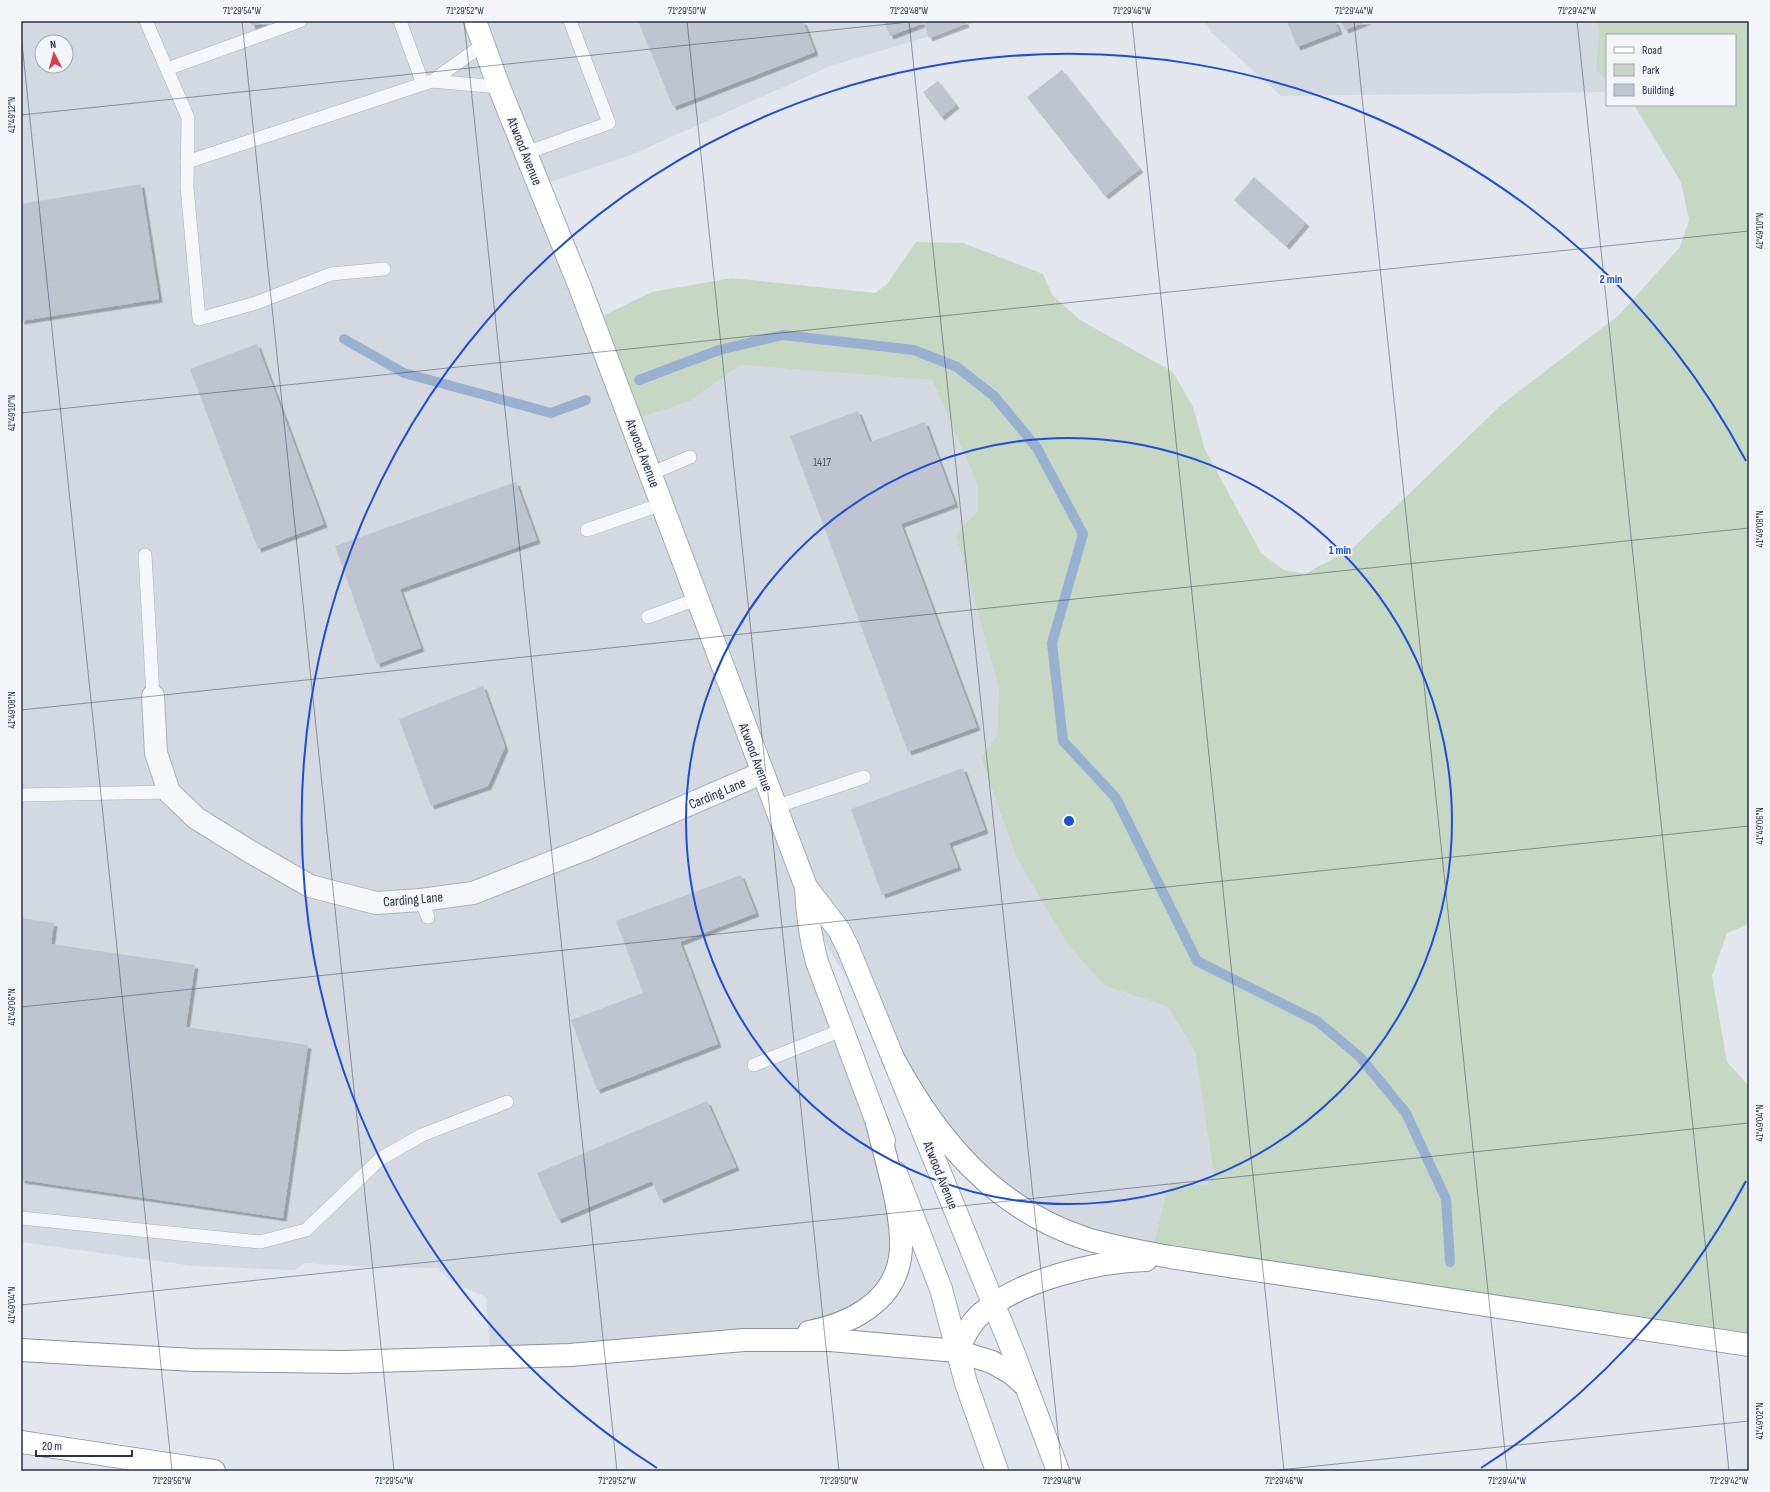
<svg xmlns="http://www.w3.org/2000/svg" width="1770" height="1492" viewBox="0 0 1770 1492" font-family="'Sofia Sans Condensed',sans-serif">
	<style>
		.built { fill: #d4d8e1; fill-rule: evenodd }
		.green { fill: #c6d7c3 }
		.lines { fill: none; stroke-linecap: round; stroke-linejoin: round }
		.stream { stroke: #9ab0d0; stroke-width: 10 }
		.building { fill: #bfc4d0; filter: url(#shadow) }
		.service-casing { stroke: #abb0ba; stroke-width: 14 }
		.minor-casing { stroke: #abb0ba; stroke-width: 24 }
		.primary-casing { stroke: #a0a9b9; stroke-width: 24 }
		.motorway-casing { stroke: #8891a5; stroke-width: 24 }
		.service { stroke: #f6f7fa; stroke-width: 13 }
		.minor { stroke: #f6f7fa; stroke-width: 22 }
		.primary { stroke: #fff; stroke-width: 22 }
		.motorway { stroke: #fff; stroke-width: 22 }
		.ticks { fill: none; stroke: #283146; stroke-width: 1; stroke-opacity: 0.45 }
		.ring { fill: none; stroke: #1d4ed8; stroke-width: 2 }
		.labels { text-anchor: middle; stroke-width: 3.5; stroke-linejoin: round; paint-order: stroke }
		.number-label { font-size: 12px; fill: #4e5668 }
		.street-label { font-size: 14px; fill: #283146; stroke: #f3f5f9 }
		.centre { fill: #1d4ed8; stroke: #f3f5f9; stroke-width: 2 }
		.ring-label { font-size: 12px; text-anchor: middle; font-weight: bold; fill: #1d4ed8; stroke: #f3f5f9; stroke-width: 3.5; stroke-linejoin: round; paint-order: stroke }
		.neatline { fill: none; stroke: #283146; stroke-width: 1.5 }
		.ticks-label { font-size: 10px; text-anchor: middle; fill: #283146 }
	</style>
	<defs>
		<filter id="shadow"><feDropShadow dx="3.5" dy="3.5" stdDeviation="0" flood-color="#0004"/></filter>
	</defs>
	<rect width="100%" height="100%" fill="#e3e6ec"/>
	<!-- built -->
	<g class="built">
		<path d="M21,21H980L833,65L631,155L538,186L624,413L688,402L741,365L932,380L978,485V510L956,535L999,689L997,735L981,759L1016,857L1068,945L1104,985L1168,1007L1195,1052L1214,1176L1207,1185L1170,1183L1165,1197L1151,1258L1028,1214L903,1093L846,978L816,927L907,1229L858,1324L848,1336L491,1364L486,1297L452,1282L438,1268L366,1267L305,1263L294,1270L194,1266L21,1242ZM42,42H66V66H42Z"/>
		<polygon points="1205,21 1597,21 1599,29 1596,70 1607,80 1607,92 1281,96 1212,33"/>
	</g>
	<!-- green -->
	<polygon class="green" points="1597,21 1749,21 1749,924 1727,933 1712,976 1727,1062 1749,1086 1749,1333 1152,1253 1165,1197 1170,1183 1207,1185 1214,1176 1195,1052 1168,1007 1104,985 1068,945 1016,857 981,758 997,735 999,689 956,535 978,510 978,485 932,380 741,365 688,402 632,420 590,322 652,292 732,278 875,293 887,284 916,242 963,243 1043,274 1052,295 1080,320 1173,372 1193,407 1205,450 1261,553 1284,570 1305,574 1353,548 1501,405 1619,315 1680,247 1689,220 1681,182 1634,105 1735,105 1735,35 1607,35 1607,80 1596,70 1599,29"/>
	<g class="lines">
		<!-- stream -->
		<g class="stream">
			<polyline points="344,339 404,373 551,413 586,400"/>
			<polyline points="639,380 719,350 783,335 914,350 957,367 994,396 1037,448 1083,534 1052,643 1063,741 1116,798 1197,961 1317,1021 1360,1057 1406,1113 1446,1199 1450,1262"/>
		</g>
	</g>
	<!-- building -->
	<g class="building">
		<polygon points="250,21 267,21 252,26"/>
		<polygon points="638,21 803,21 815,52 673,107"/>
		<polygon points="884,21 965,21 966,24 929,38 924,23 890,36"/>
		<polygon points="1287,21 1335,21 1339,31 1297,47"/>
		<polygon points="1341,21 1368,21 1345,30"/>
		<polygon points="1062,70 1140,169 1105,196 1027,97"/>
		<polygon points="938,81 956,105 941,117 923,92"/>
		<polygon points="1254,177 1306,223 1286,246 1234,200"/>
		<polygon points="141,184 159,299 21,321 21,204"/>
		<polygon points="257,344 324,524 258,549 190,369"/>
		<polygon points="858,411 870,442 925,422 955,504 901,524 977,727 908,752 790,436"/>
		<polygon points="516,482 537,540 400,589 421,648 377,664 335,546"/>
		<polygon points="483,686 505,747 488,786 431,806 399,719"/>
		<polygon points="963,768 985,830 949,843 958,867 882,895 851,809"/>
		<polygon points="741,875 756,913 680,942 718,1044 597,1090 571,1020 643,993 616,921"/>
		<polygon points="21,918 54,923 51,944 195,965 186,1027 308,1045 283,1218 21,1180"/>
		<polygon points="707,1101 736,1167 660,1200 652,1181 558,1220 537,1173"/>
	</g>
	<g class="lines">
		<!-- service casing -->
		<g class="service-casing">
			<g id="service">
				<polyline points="146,21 188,118 187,187 199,319 256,303 331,274 384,269"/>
				<polyline points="400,21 423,84"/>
				<polyline points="167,69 300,21"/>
				<polyline points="432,81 499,87"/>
				<polyline points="526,153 609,123 570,21"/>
				<polyline points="187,162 432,81 483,45"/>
				<polyline points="650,474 690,457"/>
				<polyline points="587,530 662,504"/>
				<polyline points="145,555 153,696"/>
				<polyline points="648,617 697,599"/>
				<polyline points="21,795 169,792"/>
				<polyline points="775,807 864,777"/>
				<polyline points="421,900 428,917"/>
				<polyline points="754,1065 842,1030"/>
				<polyline points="21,1218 260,1242 306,1230 380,1159 422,1135 507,1102"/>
			</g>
		</g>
		<!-- minor casing -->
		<g class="minor-casing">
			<polyline id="minor" points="153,696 156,753 169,792 196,818 249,851 310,886 376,903 421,900 473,893 593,846 762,773"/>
		</g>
		<!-- primary casing -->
		<g class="primary-casing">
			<g id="primary">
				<polyline points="475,21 499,87 580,287 806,887 839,930 848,948 1014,1354 1058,1471"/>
				<path d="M806,887C807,913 810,937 817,962L884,1141"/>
				<polyline points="896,1173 941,1289 966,1383 997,1471"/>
			</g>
		</g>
		<!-- motorway casing -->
		<g class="motorway-casing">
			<g id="motorway">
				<path d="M893,1058C937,1140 995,1209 1087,1239C1114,1247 1142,1252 1170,1257L1749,1345"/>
				<path d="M809,1332C849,1324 893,1303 900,1258C906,1223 886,1160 877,1123"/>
				<polyline points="21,1350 194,1360 344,1362 570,1355 744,1340 830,1340 957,1351 992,1362 1011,1373 1026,1386"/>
				<path d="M957,1351C964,1337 970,1323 982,1313C1019,1280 1098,1261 1146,1260"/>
				<polyline points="21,1442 214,1471"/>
			</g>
		</g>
		<!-- service -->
		<use href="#service" class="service"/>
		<!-- minor -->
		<use href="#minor" class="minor"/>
		<!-- primary -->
		<use href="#primary" class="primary"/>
		<!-- motorway -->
		<use href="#motorway" class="motorway"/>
	</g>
	<!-- ticks -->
	<path class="ticks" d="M242,21L394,1471M464,21L617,1471M687,21L839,1471M909,21L1062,1471M1132,21L1284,1471M1354,21L1507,1471M1577,21L1729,1471M21,34L172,1471M21,115L918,21M21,413L1749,231M21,710L1749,528M21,1007L1749,826M21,1305L1749,1123M1269,1471L1749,1421"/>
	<!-- distance rings -->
	<g class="ring">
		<circle cx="1069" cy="821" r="383"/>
		<path d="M1746 1181A767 767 0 0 1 1481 1468M657 1468A767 767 0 1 1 1746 461"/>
	</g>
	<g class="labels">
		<!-- number labels -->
		<g class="number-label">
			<text x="822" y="466">1417</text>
		</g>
		<!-- street labels -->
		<g class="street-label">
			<text transform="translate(525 151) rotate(68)" y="5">Atwood Avenue</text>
			<text transform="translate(643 453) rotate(69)" y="5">Atwood Avenue</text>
			<text transform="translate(756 757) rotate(69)" y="5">Atwood Avenue</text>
			<text transform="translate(717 793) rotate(-23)" y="5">Carding Lane</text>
			<text transform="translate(413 899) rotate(-5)" y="5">Carding Lane</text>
			<text transform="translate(941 1175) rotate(68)" y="5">Atwood Avenue</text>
		</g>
	</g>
	<circle cx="1069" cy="821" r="6" class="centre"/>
	<g class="ring-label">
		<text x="1611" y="283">2 min</text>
		<text x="1340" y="554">1 min</text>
	</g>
	<!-- border -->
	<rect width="1770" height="1492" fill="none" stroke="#f3f5f9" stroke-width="44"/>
	<!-- legend -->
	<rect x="1606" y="34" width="130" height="72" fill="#f3f5f9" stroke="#a2a7b1"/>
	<rect x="1614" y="47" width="20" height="6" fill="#ffffff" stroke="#a2a7b1"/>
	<text x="1642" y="54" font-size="12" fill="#283146">Road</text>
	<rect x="1614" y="64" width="20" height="12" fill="#c6d7c3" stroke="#a2a7b1"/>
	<text x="1642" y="74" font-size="12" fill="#283146">Park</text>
	<rect x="1614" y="84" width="20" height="12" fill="#bfc4d0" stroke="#a2a7b1"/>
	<text x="1642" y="94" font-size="12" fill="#283146">Building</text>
	<!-- north arrow -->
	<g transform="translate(54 54) rotate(354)"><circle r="19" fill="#f3f5f9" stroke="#a2a7b1"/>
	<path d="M0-3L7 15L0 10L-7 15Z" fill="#dd3c48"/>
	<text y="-6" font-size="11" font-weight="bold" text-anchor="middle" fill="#283146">N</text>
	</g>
	<!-- scale -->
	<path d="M36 1450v6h96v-6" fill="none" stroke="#283146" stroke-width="2"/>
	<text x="42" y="1450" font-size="12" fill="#283146" stroke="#f3f5f9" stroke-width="3" paint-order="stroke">20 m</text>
	<rect x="22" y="22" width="1726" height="1448" class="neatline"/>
	<g class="ticks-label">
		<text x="242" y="14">71°29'54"W</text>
		<text x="465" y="14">71°29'52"W</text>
		<text x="687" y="14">71°29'50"W</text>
		<text x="909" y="14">71°29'48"W</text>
		<text x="1132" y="14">71°29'46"W</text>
		<text x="1354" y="14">71°29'44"W</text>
		<text x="1577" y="14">71°29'42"W</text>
		<text transform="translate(11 115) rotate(-90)" y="4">41°49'12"N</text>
		<text transform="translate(1759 231) rotate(-90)" y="4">41°49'10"N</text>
		<text transform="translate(11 413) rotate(-90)" y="4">41°49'10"N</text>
		<text transform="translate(1759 529) rotate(-90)" y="4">41°49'08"N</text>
		<text transform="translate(11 710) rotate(-90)" y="4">41°49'08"N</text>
		<text transform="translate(1759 826) rotate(-90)" y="4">41°49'06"N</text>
		<text transform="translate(11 1007) rotate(-90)" y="4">41°49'06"N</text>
		<text transform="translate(1759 1123) rotate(-90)" y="4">41°49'04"N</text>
		<text transform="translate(11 1305) rotate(-90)" y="4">41°49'04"N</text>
		<text transform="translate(1759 1421) rotate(-90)" y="4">41°49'02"N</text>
		<text x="172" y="1484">71°29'56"W</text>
		<text x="394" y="1484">71°29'54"W</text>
		<text x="617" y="1484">71°29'52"W</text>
		<text x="839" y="1484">71°29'50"W</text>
		<text x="1062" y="1484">71°29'48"W</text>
		<text x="1284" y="1484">71°29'46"W</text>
		<text x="1507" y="1484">71°29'44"W</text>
		<text x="1729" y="1484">71°29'42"W</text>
	</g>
</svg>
